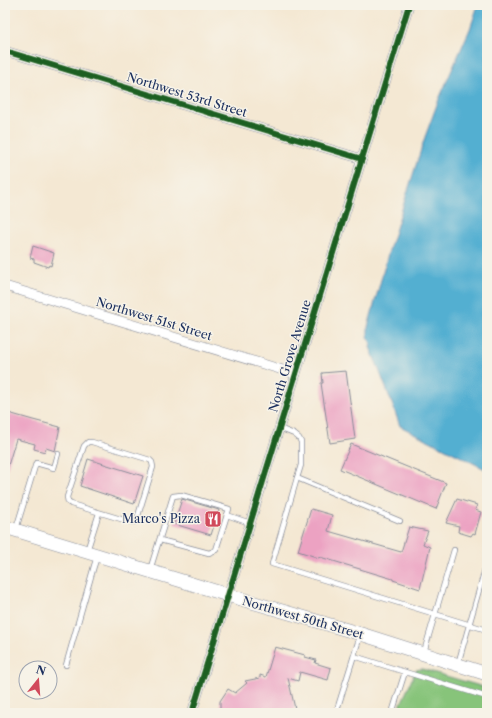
<svg xmlns="http://www.w3.org/2000/svg" width="492" height="718" viewBox="0 0 492 718" font-family="'Libre Caslon Text',serif">
	<style>
		.green { fill: #87c47a; stroke: #517a6c }
		.water { fill: #53afd1; stroke: #376f98 }
		.building { fill: #eca2c2 }
		.lines { fill: none; stroke-linecap: round; stroke-linejoin: round }
		.service-casing { stroke: #888c98; stroke-width: 6 }
		.minor-casing { stroke: #888c98; stroke-width: 10 }
		.secondary-casing { stroke: #888c98; stroke-width: 14 }
		.service { stroke: #fff; stroke-width: 4.5 }
		.minor { stroke: #fff; stroke-width: 9 }
		.secondary { stroke: #fff; stroke-width: 13 }
		.cycleway-casing { stroke: #f7f3e8; stroke-width: 8 }
		.cycleway { stroke: #1b5e20; stroke-width: 6 }
		.labels { text-anchor: middle; stroke-width: 3; stroke-linejoin: round; paint-order: stroke }
		.street-label { font-size: 12px; fill: #1b2f5e; stroke: #f7f3e8 }
		.poi-label { font-size: 12px; fill: #1b2f5e; stroke: #f7f3e8; text-anchor: end }
	</style>
	<rect width="100%" height="100%" fill="#f7f3e8"/>
	<filter id="ink" filterUnits="userSpaceOnUse"><feTurbulence type="fractalNoise" baseFrequency=".025" numOctaves="2"/><feDisplacementMap in="SourceGraphic" scale="8" xChannelSelector="R" yChannelSelector="G"/><feConvolveMatrix kernelMatrix="1 2 1 2 8 2 1 2 1" color-interpolation-filters="sRGB"/></filter>
	<filter id="wash" filterUnits="userSpaceOnUse"><feTurbulence type="fractalNoise" baseFrequency=".012" numOctaves="4" result="noise"/><feDisplacementMap in="SourceGraphic" scale="16" xChannelSelector="R" yChannelSelector="G"/><feGaussianBlur stdDeviation="0.9" result="paint"/><feColorMatrix in="noise" values="0 0 0 0 0 0 0 0 0 0 0 0 0 0 0 0 0 1.4 0 .05"/><feComposite in="paint" operator="in"/></filter>
	<g filter="url(#wash)">
		<rect width="100%" height="100%" fill="#f4e8d3"/>
		<!-- green -->
		<polygon class="green" points="422,669 487,688 487,713 397,713 416,670"/>
		<!-- water -->
		<path class="water" d="M478,5H487V470L400,426C391,399 380,373 370,347L371,343L368,337V327L390,247L425,137L439,99L470,29Z"/>
		<g id="blocks">
			<!-- building -->
			<g class="building">
				<polygon points="33,246 54,253 51,266 49,265 48,267 34,262 34,259 30,258"/>
				<polygon points="346,371 355,439 330,443 321,383 323,383 322,373"/>
				<polygon points="5,412 33,420 60,427 55,451 46,448 45,452 34,449 35,444 16,439 7,469 5,468"/>
				<polygon points="351,444 446,483 436,509 340,469"/>
				<polygon points="88,459 143,476 134,504 80,486"/>
				<polygon points="182,499 219,510 211,535 174,524"/>
				<polygon points="457,499 477,505 475,510 481,512 475,534 473,533 471,536 458,532 459,526 446,523"/>
				<polygon points="311,509 332,515 328,531 401,552 409,527 428,531 423,544 430,547 420,589 393,580 393,579 320,557 319,558 298,551"/>
				<polygon points="275,647 305,655 305,657 316,660 315,663 331,668 328,680 300,672 298,681 288,678 296,713 220,713 220,701 228,689 235,693 247,683 245,681 260,678 260,675 266,677"/>
			</g>
		</g>
	</g>
	<g filter="url(#ink)">
		<use href="#blocks" fill-opacity="0" stroke="#888c98" stroke-width="1"/>
		<g class="lines">
			<!-- service casing -->
			<g class="service-casing">
				<g id="service">
					<polyline points="279,428 294,434 299,438 301,442 301,465 297,478 400,521"/>
					<polygon points="88,442 92,442 150,460 152,462 153,467 137,519 134,522 131,522 71,504 68,502 67,497 84,446"/>
					<polyline points="297,478 272,564 487,630"/>
					<polyline points="16,529 36,463 54,468 58,454"/>
					<polyline points="160,540 209,553 216,550 227,515"/>
					<polyline points="87,551 99,513"/>
					<polyline points="150,570 173,496 181,495 229,509 227,515 250,523"/>
					<polyline points="424,652 454,550"/>
					<polyline points="354,656 405,672 392,713"/>
					<polyline points="458,664 487,562"/>
					<polyline points="66,665 94,566 97,557"/>
					<polyline points="405,672 487,697"/>
					<polyline points="336,713 360,636"/>
				</g>
			</g>
			<!-- minor casing -->
			<g class="minor-casing">
				<g id="minor">
					<polyline points="5,51 362,159"/>
					<polyline points="5,286 296,374"/>
					<polyline points="192,713 409,5"/>
				</g>
			</g>
			<!-- secondary casing -->
			<g class="secondary-casing">
				<polyline id="secondary" points="5,527 241,599 361,634 487,674"/>
			</g>
			<!-- service -->
			<use href="#service" class="service"/>
			<!-- minor -->
			<use href="#minor" class="minor"/>
			<!-- secondary -->
			<use href="#secondary" class="secondary"/>
			<!-- cycleway casing -->
			<g class="cycleway-casing">
				<g id="cycleway">
					<polyline points="5,51 362,159"/>
					<polyline points="192,713 409,5"/>
				</g>
			</g>
			<!-- cycleway -->
			<use href="#cycleway" class="cycleway"/>
		</g>
	</g>
	<!-- icons -->
	<defs>
		<g id="restaurant-square" transform="scale(0.9)"><rect x="-9" y="-9" width="18" height="18" rx="4" fill="#d1495b" stroke="#f7f3e8"/><path d="M-5-6h1v4h1v-4h1v4h1v-4h1v5L-1.5 .5V6h-2V.5L-5-1ZM5-6V6H3V1.5H1.5Q1.5-4 5-6Z" fill="#fff"/></g>
	</defs>
	<g fill-rule="evenodd">
		<use href="#restaurant-square" x="213" y="519"/>
	</g>
	<g class="labels">
		<!-- street labels -->
		<g class="street-label">
			<text transform="translate(187 95) rotate(17)" y="4">Northwest 53rd Street</text>
			<text transform="translate(154 319) rotate(17)" y="4">Northwest 51st Street</text>
			<text transform="translate(290 356) rotate(-73)" y="4">North Grove Avenue</text>
			<text transform="translate(303 618) rotate(16)" y="4">Northwest 50th Street</text>
		</g>
		<!-- poi labels -->
		<g class="poi-label">
			<text x="200" y="523">Marco's Pizza</text>
		</g>
	</g>
	<!-- margin -->
	<rect width="492" height="718" fill="none" stroke="#f7f3e8" stroke-width="20"/>
	<!-- north arrow -->
	<g transform="translate(38 680) rotate(17)"><circle r="19" fill="#f7f3e8" stroke="#9fa5b1"/>
	<path d="M0-3L7 15L0 10L-7 15Z" fill="#d1495b"/>
	<text y="-6" font-size="11" font-weight="bold" text-anchor="middle" fill="#1b2f5e">N</text>
	</g>
</svg>
